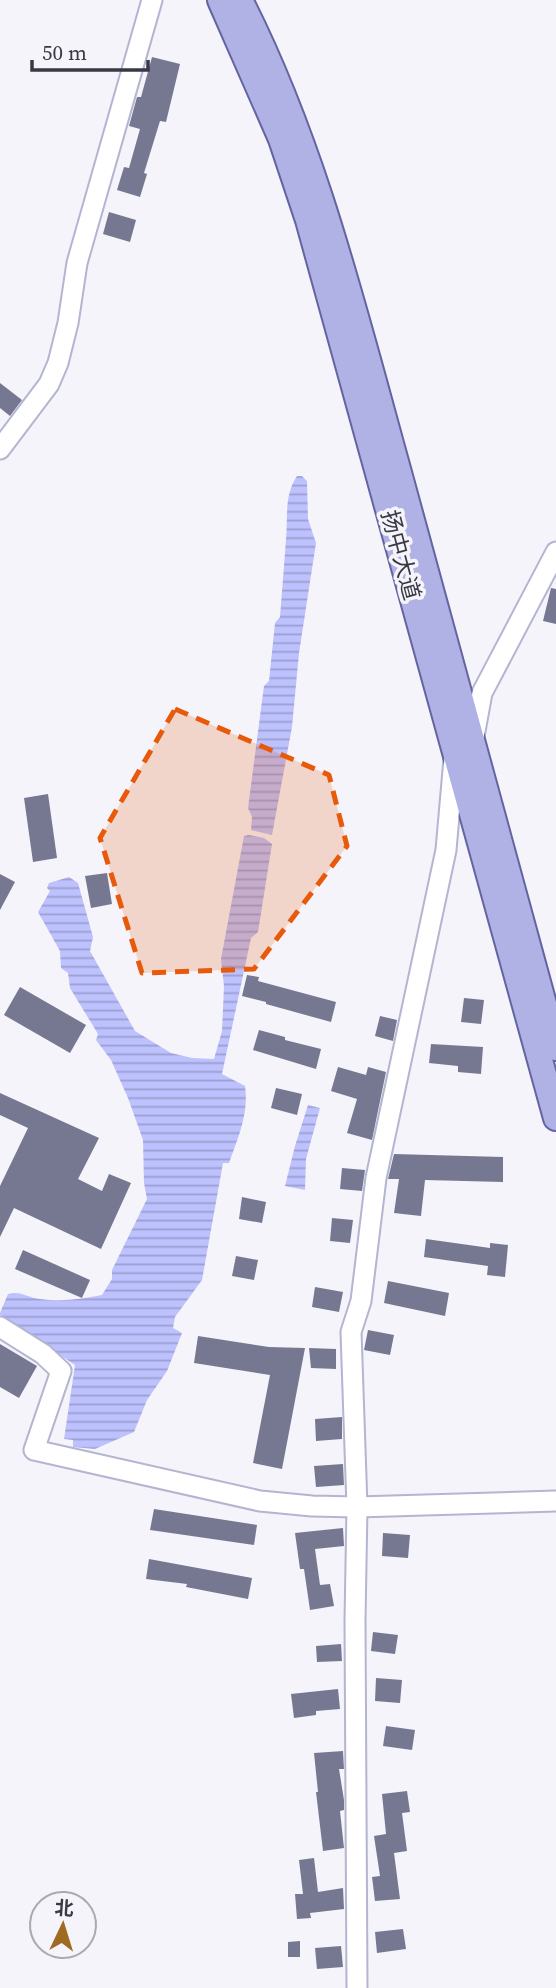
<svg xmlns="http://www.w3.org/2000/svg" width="556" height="1988" viewBox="0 0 556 1988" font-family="'Source Serif 4','Noto Sans SC',serif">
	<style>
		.water { fill: url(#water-rules) }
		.building { fill: #767892 }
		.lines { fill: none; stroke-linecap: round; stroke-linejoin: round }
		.minor-casing { stroke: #b3b5d1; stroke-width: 23 }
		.major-casing { stroke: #6465a0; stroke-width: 28 }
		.minor { stroke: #fff; stroke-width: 19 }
		.major { stroke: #b0b1e4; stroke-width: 24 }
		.marked { fill: #e8590c; fill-opacity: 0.2; stroke: #e8590c; stroke-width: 5; stroke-dasharray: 14 9; stroke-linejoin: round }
		.labels { text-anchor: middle; stroke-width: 7; stroke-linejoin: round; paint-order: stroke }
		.street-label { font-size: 23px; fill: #383944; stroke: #f4f4fa }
	</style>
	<defs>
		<pattern id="water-rules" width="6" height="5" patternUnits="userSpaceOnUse" patternTransform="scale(1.75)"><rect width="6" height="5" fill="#bdc1fd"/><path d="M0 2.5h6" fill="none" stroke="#9b9ece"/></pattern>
	</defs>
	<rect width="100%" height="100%" fill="#f4f4fa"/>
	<!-- water -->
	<g class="water">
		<path d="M297,476H302L307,481L308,519L316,543L299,653L292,727L272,835L251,830L252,817L248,808L264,686L269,681L275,623L280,617C282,592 284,566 286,540C288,518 284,495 297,476Z"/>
		<path d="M249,835L264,838L272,844L258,932L251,938L222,1074L245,1086C249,1113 238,1138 229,1163H223L202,1280L175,1317L173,1328L182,1333L167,1371L147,1400L134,1432L95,1449L73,1447V1440L64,1439L75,1365L0,1315V1313L8,1294C20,1290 28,1298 40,1299C62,1302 81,1299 102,1295L112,1279V1270L147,1199L144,1183L143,1140L128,1098L111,1060L96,1040L98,1034L70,988L68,973L61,968L60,951L38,912L50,891L47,888L49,883L69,877L78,883L93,937L90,951L135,1031L171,1053L192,1058L214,1059L222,1031L224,986L221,959L244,836Z"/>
		<polygon points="308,1105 320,1108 306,1159 305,1190 285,1186 295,1146"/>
	</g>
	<!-- building -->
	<g class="building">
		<polygon points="152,57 180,64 166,122 160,121 144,173 147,174 140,197 117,190 124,167 129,168 140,129 129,126 137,97 141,97"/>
		<polygon points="109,212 136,220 130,242 103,234"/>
		<polygon points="0,383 22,400 10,416 0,408"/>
		<polygon points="551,588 556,589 556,624 543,621"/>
		<polygon points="48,794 57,858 33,862 24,798"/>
		<polygon points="107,873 112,904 91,908 85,876"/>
		<polygon points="0,874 15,882 0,910"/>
		<polygon points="247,975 259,977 258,981 336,1002 331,1022 266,1004 266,1002 242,996"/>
		<polygon points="20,987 86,1025 70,1053 4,1015"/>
		<polygon points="464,998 484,1000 481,1024 461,1022"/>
		<polygon points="380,1016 397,1020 393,1041 375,1036"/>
		<polygon points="259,1030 285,1037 285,1040 321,1049 316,1069 253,1050"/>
		<polygon points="431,1044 483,1047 481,1074 458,1072 458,1066 429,1063"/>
		<polygon points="338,1067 366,1075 368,1067 386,1072 372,1140 347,1133 357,1099 331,1091"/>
		<polygon points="276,1088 302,1094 297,1115 271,1108"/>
		<polygon points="0,1093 99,1138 78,1179 102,1191 109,1174 131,1183 101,1249 14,1208 0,1237 0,1186 28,1128 0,1115"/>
		<polygon points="394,1154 503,1157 503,1182 425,1180 421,1216 394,1213 399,1179 388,1179"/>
		<polygon points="342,1168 365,1170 362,1191 340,1189"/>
		<polygon points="242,1197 266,1202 262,1223 239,1219"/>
		<polygon points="332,1218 353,1220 350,1243 330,1241"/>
		<polygon points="426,1239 490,1248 490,1243 508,1245 505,1277 487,1275 488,1266 424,1257"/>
		<polygon points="23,1250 90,1280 82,1298 15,1269"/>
		<polygon points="236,1256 258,1260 254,1280 232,1276"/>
		<polygon points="388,1281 449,1293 445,1316 384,1303"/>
		<polygon points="315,1287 343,1292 339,1312 312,1307"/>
		<polygon points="368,1330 394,1335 390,1355 364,1350"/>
		<polygon points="198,1336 269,1347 305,1348 282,1469 253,1463 270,1375 194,1363"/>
		<polygon points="0,1344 37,1366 19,1398 0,1387"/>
		<polygon points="309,1348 336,1349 336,1369 311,1368"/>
		<polygon points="342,1417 342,1439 316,1441 315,1419"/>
		<polygon points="343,1464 344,1485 316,1487 314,1466"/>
		<polygon points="154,1509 257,1525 254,1545 150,1530"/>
		<polygon points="343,1528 344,1546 315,1549 320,1585 330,1584 334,1606 310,1610 304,1569 300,1569 295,1533"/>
		<polygon points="383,1533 410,1535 408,1558 382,1556"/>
		<polygon points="149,1559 252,1578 248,1599 186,1587 187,1584 146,1579"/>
		<polygon points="373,1632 398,1635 395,1654 371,1651"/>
		<polygon points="341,1644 342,1661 317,1662 316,1646"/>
		<polygon points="376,1678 402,1680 400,1703 375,1701"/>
		<polygon points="338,1689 340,1709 316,1711 316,1715 294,1718 291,1694"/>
		<polygon points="386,1726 415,1730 412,1750 383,1746"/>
		<polygon points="343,1751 344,1769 339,1769 344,1800 344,1810 340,1811 344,1848 323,1851 316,1792 318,1792 314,1753"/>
		<polygon points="407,1791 410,1812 402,1813 407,1851 394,1853 400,1899 375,1901 372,1877 380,1876 374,1836 386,1834 382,1794"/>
		<polygon points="314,1858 318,1892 343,1888 344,1909 310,1913 311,1918 297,1919 295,1894 303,1894 299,1860"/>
		<polygon points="403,1929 406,1949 377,1953 375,1932"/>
		<polygon points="300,1941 300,1957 288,1957 288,1942"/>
		<polygon points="341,1946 343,1967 317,1969 315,1948"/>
	</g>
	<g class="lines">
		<!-- minor casing -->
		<g class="minor-casing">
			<g id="minor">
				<polyline points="0,449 49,384 58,363 68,323 77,263 152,0"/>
				<polyline points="473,742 482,693 556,552"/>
				<polyline points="0,1327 43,1354 61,1371 34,1450 260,1501 312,1506 357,1507 556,1501"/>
				<polyline points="357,1988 355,1621 357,1507 351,1332 361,1301 376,1178 446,850 454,759"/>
			</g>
		</g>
		<!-- major casing -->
		<g class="major-casing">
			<g id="major">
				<polyline points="220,0 281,139 308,220 556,1118"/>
				<path d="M240,0C315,147 354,311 398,469C450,662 503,855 556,1048"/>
			</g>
		</g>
		<!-- minor -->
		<use href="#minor" class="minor"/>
		<!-- major -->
		<use href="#major" class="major"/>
	</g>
	<!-- marked area -->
	<path class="marked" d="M175,709L329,775L347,846L254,969L142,973L100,838Z"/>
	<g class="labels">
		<!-- street labels -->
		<g class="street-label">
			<text transform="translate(401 555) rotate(75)" y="8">扬中大道</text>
		</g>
	</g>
	<!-- north arrow -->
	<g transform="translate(63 1925) rotate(4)"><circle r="33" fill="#f4f4fa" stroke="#a9a9b1" stroke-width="2"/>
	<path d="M0-5L12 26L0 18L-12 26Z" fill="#9f6b22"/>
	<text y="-10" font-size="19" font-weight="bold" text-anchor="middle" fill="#383944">北</text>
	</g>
	<!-- scale -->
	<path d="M32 60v10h116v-10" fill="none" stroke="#383944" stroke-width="3.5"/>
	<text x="42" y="60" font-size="21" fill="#383944" stroke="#f4f4fa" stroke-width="5" paint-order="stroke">50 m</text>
</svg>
